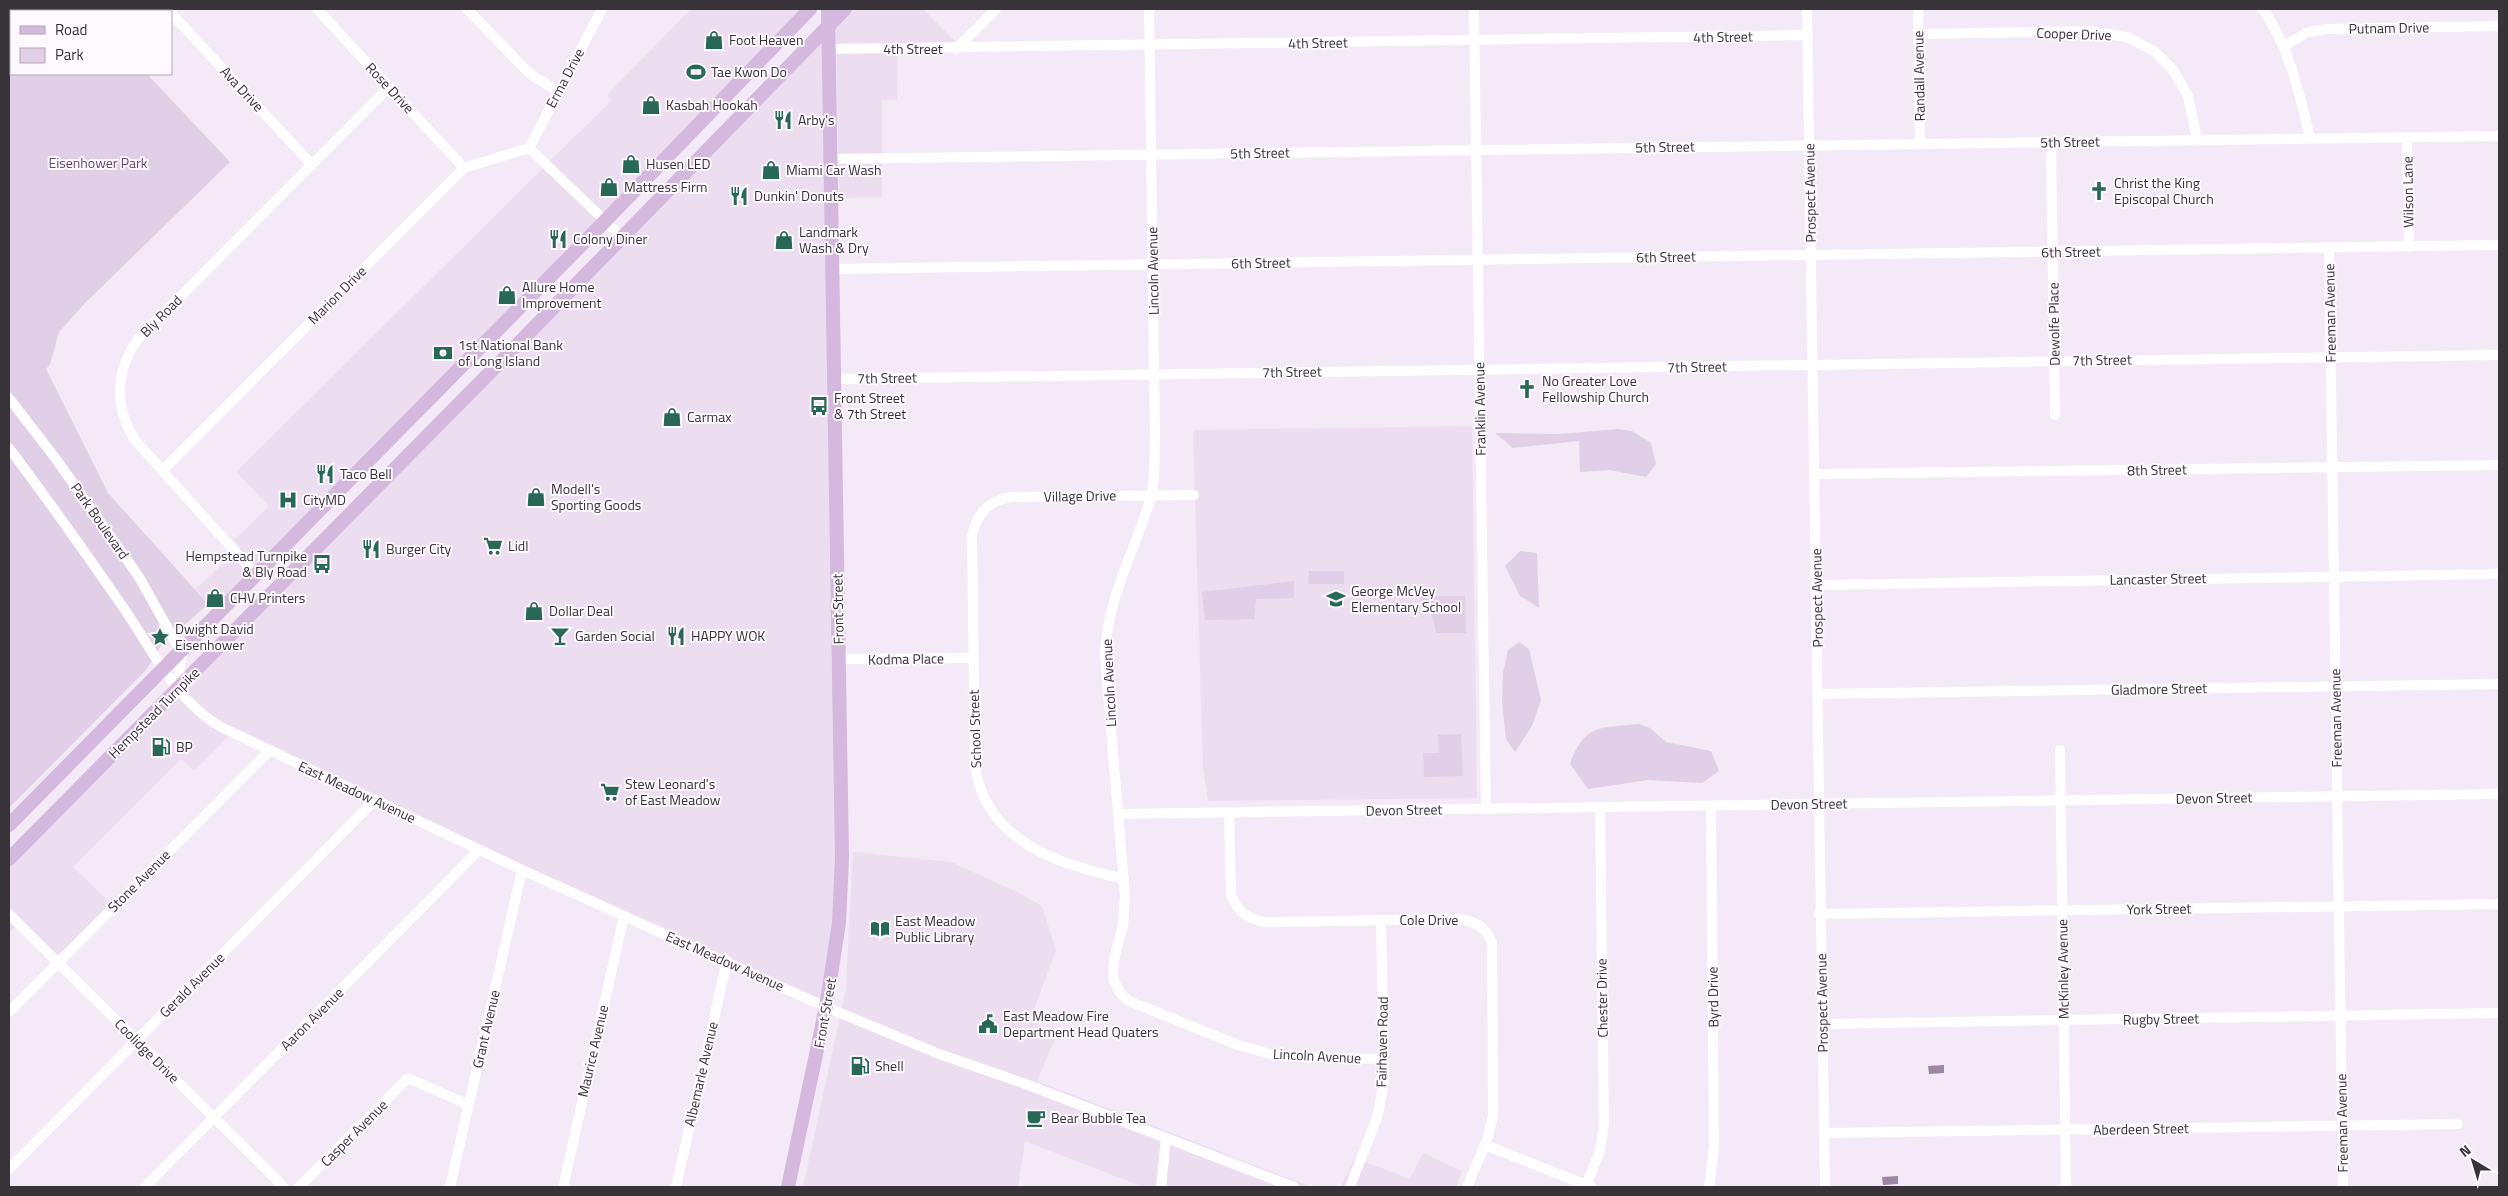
<svg xmlns="http://www.w3.org/2000/svg" width="2508" height="1196" viewBox="0 0 2508 1196" font-family="'Titillium Web',sans-serif">
	<style>
		.built { fill: #ecddf1 }
		.green { fill: #e1cee7 }
		.water { fill: #9e84a7 }
		.lines { fill: none; stroke-linecap: round; stroke-linejoin: round }
		.minor { stroke: #fff; stroke-width: 10 }
		.major { stroke: #d4b8dd; stroke-width: 14 }
		.labels { text-anchor: middle; stroke-width: 4; stroke-linejoin: round; paint-order: stroke }
		.street-label { font-size: 14px; fill: #373338; stroke: #fdf9fe }
		.poi-label { font-size: 14px; fill: #373338; stroke: #fdf9fe; text-anchor: start }
		.park-label { font-size: 14px; fill: #6c4677; stroke: #fdf9fe }
	</style>
	<rect width="100%" height="100%" fill="#f4e9f7"/>
	<!-- built -->
	<g class="built">
		<polygon points="691,9 809,9 216,612 196,589 241,547 234,540 269,506 236,472 612,100 607,95"/>
		<polygon points="856,9 923,9 957,43 898,45 897,99 882,100 882,197 839,198 836,29"/>
		<polygon points="828,26 842,858 826,1007 232,733 194,771 181,759 73,867 115,908 58,964 18,924 9,933 9,860"/>
		<polygon points="1472,426 1477,798 1208,801 1203,768 1193,430"/>
		<polygon points="853,852 951,862 1019,893 1042,906 1056,950 1030,1020 1057,1034 1037,1081 1311,1187 1143,1187 1025,1141 1018,1187 803,1187 846,989"/>
		<polygon points="1423,1153 1462,1171 1456,1187 1341,1187 1355,1158 1410,1179"/>
	</g>
	<!-- green -->
	<g class="green">
		<polygon points="9,9 89,9 91,11 11,11 11,74 147,74 230,162 85,303 59,332 50,364 46,369 108,493 208,604 160,647 147,669 9,808"/>
		<polygon points="1618,429 1632,431 1651,443 1656,464 1646,477 1609,470 1580,472 1579,441 1513,448 1495,433 1559,434"/>
		<polygon points="1520,551 1537,553 1539,608 1520,596 1505,566"/>
		<polygon points="1309,571 1344,571 1344,584 1308,584"/>
		<polygon points="1294,581 1294,598 1256,599 1254,619 1205,620 1202,592"/>
		<polygon points="1418,596 1465,596 1466,633 1436,633 1433,617"/>
		<polygon points="1519,642 1529,649 1541,700 1532,726 1515,752 1506,739 1502,702 1503,673 1508,650"/>
		<path d="M1639,724L1650,728L1666,742L1711,751L1719,771L1702,783L1648,780L1588,789L1570,764C1585,723 1601,728 1639,724Z"/>
		<polygon points="1461,734 1463,776 1424,777 1423,753 1439,753 1438,735"/>
	</g>
	<!-- water -->
	<g class="water">
		<polygon points="1944,1065 1944,1073 1929,1074 1928,1066"/>
		<polygon points="1898,1176 1898,1184 1883,1185 1882,1177"/>
	</g>
	<g class="lines">
		<!-- minor -->
		<g class="minor">
			<polyline points="317,9 464,168"/>
			<polyline points="467,9 530,74 558,91"/>
			<path d="M1149,9L1155,437C1154,456 1156,479 1151,498C1135,550 1106,601 1105,656L1125,897C1124,906 1124,916 1123,925C1117,952 1101,981 1129,1001L1238,1045L1270,1054L1296,1057L1384,1059"/>
			<polyline points="1474,9 1486,809"/>
			<polyline points="1807,9 1825,1187"/>
			<polyline points="1918,9 1920,144"/>
			<path d="M2263,9C2290,49 2299,92 2310,138"/>
			<polyline points="171,13 312,165"/>
			<polyline points="1918,34 2088,31 2127,37 2154,51 2173,70 2188,96 2197,140"/>
			<polyline points="2284,46 2308,32 2328,29 2499,26"/>
			<polyline points="828,49 1808,35"/>
			<polyline points="956,49 996,9"/>
			<polyline points="2407,137 2409,247"/>
			<polyline points="2051,142 2055,415"/>
			<polyline points="529,148 602,9"/>
			<polyline points="529,148 622,237"/>
			<polyline points="831,159 2499,136"/>
			<polyline points="2329,248 2343,1187"/>
			<polyline points="833,269 2499,245"/>
			<polyline points="834,379 2499,355"/>
			<polyline points="9,398 56,459 139,577 181,652 178,690"/>
			<path d="M9,448C49,501 87,555 125,610C153,651 176,701 221,727L522,870L826,1007L939,1054L1023,1083L1294,1187"/>
			<polyline points="162,471 464,168 529,148"/>
			<polyline points="1815,474 2499,465"/>
			<path d="M256,575L135,440C114,407 115,372 138,339L389,87"/>
			<polyline points="1817,585 2499,574"/>
			<polyline points="839,659 973,658"/>
			<polyline points="1818,694 2499,684"/>
			<polyline points="2060,750 2066,1187"/>
			<path d="M1229,813L1231,894C1237,912 1246,918 1264,922L1460,919C1476,922 1485,927 1492,942L1493,1116L1487,1140L1467,1187"/>
			<polyline points="1119,814 2499,794"/>
			<path d="M1124,879C1059,864 987,843 975,767L972,536C977,514 987,502 1010,497L1194,495"/>
			<polyline points="9,914 284,1187"/>
			<polyline points="1819,914 2499,904"/>
			<polyline points="9,1012 270,750"/>
			<polyline points="1823,1024 2499,1013"/>
			<polyline points="1824,1133 2458,1124"/>
			<polyline points="1485,1145 1591,1187"/>
			<polyline points="9,1169 375,800"/>
			<polyline points="1586,1185 1600,1151 1604,1124 1600,808"/>
			<polyline points="145,1187 479,850"/>
			<polyline points="299,1187 408,1078 469,1105"/>
			<polyline points="450,1187 522,870"/>
			<polyline points="563,1187 624,916"/>
			<polyline points="676,1187 727,961"/>
			<polyline points="1161,1187 1166,1138"/>
			<polyline points="1350,1187 1378,1115 1384,1079 1381,920"/>
			<polyline points="1709,1187 1714,1147 1711,807"/>
		</g>
		<!-- major -->
		<g class="major">
			<polyline points="9,825 606,220 810,9"/>
			<polyline points="9,859 518,344 845,9"/>
			<polyline points="788,1187 826,1007 839,923 842,858 828,9"/>
		</g>
	</g>
	<!-- icons -->
	<defs>
		<g id="shop-bare" transform="scale(1.5)"><path d="M-5-2.5h2.3a2.7 3.5 0 0 1 5.4 0H5L5.5 6h-11ZM-1.5-2.5h3a1.5 2.3 0 0 0-3 0Z" fill="#286856" stroke="#fdf9fe" stroke-width="2.5" paint-order="stroke"/></g>
		<g id="stadium-bare" transform="scale(1.5)"><path d="M0-5a6.5 5 0 1 0 0 10a6.5 5 0 1 0 0-10ZM-3.5-1.8h7v3.6h-7Z" fill="#286856" stroke="#fdf9fe" stroke-width="2.5" paint-order="stroke"/></g>
		<g id="restaurant-bare" transform="scale(1.5)"><path d="M-5-6h1v4h1v-4h1v4h1v-4h1v5L-1.5 .5V6h-2V.5L-5-1ZM5-6V6H3V1.5H1.5Q1.5-4 5-6Z" fill="#286856" stroke="#fdf9fe" stroke-width="2.5" paint-order="stroke"/></g>
		<g id="church-bare" transform="scale(1.5)"><path d="M-1.2-6h2.4v3.5h3.3v2.4h-3.3V6h-2.4V-.1h-3.3v-2.4h3.3Z" fill="#286856" stroke="#fdf9fe" stroke-width="2.5" paint-order="stroke"/></g>
		<g id="bank-bare" transform="scale(1.5)"><path d="M-6-4H6V4H-6ZM0-2.3a2.3 2.3 0 1 0 0 4.6a2.3 2.3 0 1 0 0-4.6Z" fill="#286856" stroke="#fdf9fe" stroke-width="2.5" paint-order="stroke"/></g>
		<g id="bus-bare" transform="scale(1.5)"><path d="M-5-6H5V4H4V6H2V4H-2V6H-4V4H-5ZM-3.5-4V0h7V-4ZM-3.5 1.2v1.5H-2V1.2ZM2 1.2v1.5H3.5V1.2Z" fill="#286856" stroke="#fdf9fe" stroke-width="2.5" paint-order="stroke"/></g>
		<g id="hospital-bare" transform="scale(1.5)"><path d="M-5-5h3v3.5h4V-5h3V5h-3V1.5h-4V5h-3Z" fill="#286856" stroke="#fdf9fe" stroke-width="2.5" paint-order="stroke"/></g>
		<g id="supermarket-bare" transform="scale(1.5)"><path d="M-6-5.5h2.5l.6 2H6L4.5 2H-2.5L-4.4-4H-6ZM-1.5 3.2a1.3 1.3 0 1 0 .1 0ZM3 3.2a1.3 1.3 0 1 0 .1 0Z" fill="#286856" stroke="#fdf9fe" stroke-width="2.5" paint-order="stroke"/></g>
		<g id="school-bare" transform="scale(1.5)"><path d="M0-5L7-2L0 1L-7-2ZM-4 1L0 2.5L4 1V4Q0 6-4 4Z" fill="#286856" stroke="#fdf9fe" stroke-width="2.5" paint-order="stroke"/></g>
		<g id="bar-bare" transform="scale(1.5)"><path d="M-6-5H6L.8 .8V4.5H3.5V6h-7V4.5H-.8V.8Z" fill="#286856" stroke="#fdf9fe" stroke-width="2.5" paint-order="stroke"/></g>
		<g id="sight-bare" transform="scale(1.5)"><path d="M0-6L1.8-2.2L6-1.7L2.9 1.2L3.7 5.4L0 3.3L-3.7 5.4L-2.9 1.2L-6-1.7L-1.8-2.2Z" fill="#286856" stroke="#fdf9fe" stroke-width="2.5" paint-order="stroke"/></g>
		<g id="fuel-bare" transform="scale(1.5)"><path d="M-5.5-6h7V0h2V4h1.3V-2.5L3-4.5l.8-.8L6-3V5H2.5V1h-1V6h-7ZM-4.2-4.7v3.2H.2V-4.7Z" fill="#286856" stroke="#fdf9fe" stroke-width="2.5" paint-order="stroke"/></g>
		<g id="library-bare" transform="scale(1.5)"><path d="M-6-4Q-3-5.5-.7-3.5V5Q-3 3-6 4ZM6-4Q3-5.5 .7-3.5V5Q3 3 6 4Z" fill="#286856" stroke="#fdf9fe" stroke-width="2.5" paint-order="stroke"/></g>
		<g id="civic-bare" transform="scale(1.5)"><path d="M-.6-6.5H3V-4.5H.6V-3L4-1V1h2V6H-6V1h2V-1L-.6-3ZM-1.2 2.5V6h2.4V2.5Z" fill="#286856" stroke="#fdf9fe" stroke-width="2.5" paint-order="stroke"/></g>
		<g id="cafe-bare" transform="scale(1.5)"><path d="M-5.5-4.5H6V0H3Q3 3.5 0 3.5H-2.5Q-5.5 3.5-5.5 0ZM3-3.2v2h1.7v-2ZM-6 4.5H4V6H-6Z" fill="#286856" stroke="#fdf9fe" stroke-width="2.5" paint-order="stroke"/></g>
	</defs>
	<g fill-rule="evenodd">
		<use href="#shop-bare" x="714" y="40"/>
		<use href="#stadium-bare" x="696" y="72"/>
		<use href="#shop-bare" x="651" y="105"/>
		<use href="#restaurant-bare" x="783" y="120"/>
		<use href="#shop-bare" x="631" y="164"/>
		<use href="#shop-bare" x="771" y="170"/>
		<use href="#shop-bare" x="609" y="187"/>
		<use href="#church-bare" x="2099" y="191"/>
		<use href="#restaurant-bare" x="739" y="196"/>
		<use href="#restaurant-bare" x="558" y="239"/>
		<use href="#shop-bare" x="784" y="240"/>
		<use href="#shop-bare" x="507" y="295"/>
		<use href="#bank-bare" x="443" y="353"/>
		<use href="#church-bare" x="1527" y="389"/>
		<use href="#bus-bare" x="819" y="406"/>
		<use href="#shop-bare" x="672" y="417"/>
		<use href="#restaurant-bare" x="325" y="474"/>
		<use href="#shop-bare" x="536" y="497"/>
		<use href="#hospital-bare" x="288" y="500"/>
		<use href="#supermarket-bare" x="493" y="546"/>
		<use href="#restaurant-bare" x="371" y="549"/>
		<use href="#bus-bare" x="322" y="564"/>
		<use href="#shop-bare" x="215" y="598"/>
		<use href="#school-bare" x="1336" y="599"/>
		<use href="#shop-bare" x="534" y="611"/>
		<use href="#bar-bare" x="560" y="636"/>
		<use href="#restaurant-bare" x="676" y="636"/>
		<use href="#sight-bare" x="160" y="637"/>
		<use href="#fuel-bare" x="161" y="747"/>
		<use href="#supermarket-bare" x="610" y="792"/>
		<use href="#library-bare" x="880" y="929"/>
		<use href="#civic-bare" x="988" y="1024"/>
		<use href="#fuel-bare" x="860" y="1066"/>
		<use href="#cafe-bare" x="1036" y="1118"/>
	</g>
	<g class="labels">
		<!-- street labels -->
		<g class="street-label">
			<text transform="translate(2389 28) rotate(-1)" y="5">Putnam Drive</text>
			<text transform="translate(2074 34) rotate(2)" y="5">Cooper Drive</text>
			<text transform="translate(1723 37) rotate(-1)" y="5">4th Street</text>
			<text transform="translate(1318 43) rotate(-1)" y="5">4th Street</text>
			<text x="913" y="54">4th Street</text>
			<text transform="translate(1919 76) rotate(-91)" y="5">Randall Avenue</text>
			<text transform="translate(565 78) rotate(-62)" y="5">Erma Drive</text>
			<text transform="translate(390 88) rotate(47)" y="5">Rose Drive</text>
			<text transform="translate(242 89) rotate(47)" y="5">Ava Drive</text>
			<text transform="translate(2070 142) rotate(-1)" y="5">5th Street</text>
			<text transform="translate(1665 147) rotate(-1)" y="5">5th Street</text>
			<text transform="translate(1260 153) rotate(-1)" y="5">5th Street</text>
			<text transform="translate(2408 192) rotate(-91)" y="5">Wilson Lane</text>
			<text transform="translate(1810 193) rotate(-91)" y="5">Prospect Avenue</text>
			<text transform="translate(2071 252) rotate(-1)" y="5">6th Street</text>
			<text transform="translate(1666 257) rotate(-1)" y="5">6th Street</text>
			<text transform="translate(1261 263) rotate(-1)" y="5">6th Street</text>
			<text transform="translate(1153 271) rotate(-91)" y="5">Lincoln Avenue</text>
			<text transform="translate(337 295) rotate(-45)" y="5">Marion Drive</text>
			<text transform="translate(2330 313) rotate(-91)" y="5">Freeman Avenue</text>
			<text transform="translate(161 316) rotate(-45)" y="5">Bly Road</text>
			<text transform="translate(2054 324) rotate(-91)" y="5">Dewolfe Place</text>
			<text transform="translate(2102 360) rotate(-1)" y="5">7th Street</text>
			<text transform="translate(1697 367) rotate(-1)" y="5">7th Street</text>
			<text transform="translate(1292 372) rotate(-1)" y="5">7th Street</text>
			<text transform="translate(887 378) rotate(-1)" y="5">7th Street</text>
			<text transform="translate(1480 409) rotate(-91)" y="5">Franklin Avenue</text>
			<text transform="translate(2157 470) rotate(-1)" y="5">8th Street</text>
			<text transform="translate(1080 496) rotate(-1)" y="5">Village Drive</text>
			<text transform="translate(100 521) rotate(55)" y="5">Park Boulevard</text>
			<text transform="translate(2158 579) rotate(-1)" y="5">Lancaster Street</text>
			<text transform="translate(1817 598) rotate(-91)" y="5">Prospect Avenue</text>
			<text transform="translate(838 609) rotate(-91)" y="5">Front Street</text>
			<text transform="translate(906 659) rotate(-1)" y="5">Kodma Place</text>
			<text transform="translate(1109 683) rotate(-93)" y="5">Lincoln Avenue</text>
			<text transform="translate(2159 689) rotate(-1)" y="5">Gladmore Street</text>
			<text transform="translate(154 713) rotate(-45)" y="5">Hempstead Turnpike</text>
			<text transform="translate(2336 718) rotate(-91)" y="5">Freeman Avenue</text>
			<text transform="translate(975 729) rotate(-92)" y="5">School Street</text>
			<text transform="translate(357 792) rotate(25)" y="5">East Meadow Avenue</text>
			<text transform="translate(2214 798) rotate(-1)" y="5">Devon Street</text>
			<text transform="translate(1809 804) rotate(-1)" y="5">Devon Street</text>
			<text transform="translate(1404 810) rotate(-1)" y="5">Devon Street</text>
			<text transform="translate(139 881) rotate(-45)" y="5">Stone Avenue</text>
			<text transform="translate(2159 909) rotate(-1)" y="5">York Street</text>
			<text x="1429" y="925">Cole Drive</text>
			<text transform="translate(725 961) rotate(24)" y="5">East Meadow Avenue</text>
			<text transform="translate(2063 969) rotate(-91)" y="5">McKinley Avenue</text>
			<text transform="translate(192 985) rotate(-45)" y="5">Gerald Avenue</text>
			<text transform="translate(1713 997) rotate(-91)" y="5">Byrd Drive</text>
			<text transform="translate(1602 998) rotate(-91)" y="5">Chester Drive</text>
			<text transform="translate(1822 1003) rotate(-91)" y="5">Prospect Avenue</text>
			<text transform="translate(825 1013) rotate(-80)" y="5">Front Street</text>
			<text transform="translate(312 1019) rotate(-45)" y="5">Aaron Avenue</text>
			<text transform="translate(2161 1019) rotate(-1)" y="5">Rugby Street</text>
			<text transform="translate(486 1029) rotate(-77)" y="5">Grant Avenue</text>
			<text transform="translate(1382 1042) rotate(-89)" y="5">Fairhaven Road</text>
			<text transform="translate(147 1051) rotate(45)" y="5">Coolidge Drive</text>
			<text transform="translate(593 1051) rotate(-77)" y="5">Maurice Avenue</text>
			<text transform="translate(1317 1056) rotate(3)" y="5">Lincoln Avenue</text>
			<text transform="translate(701 1074) rotate(-77)" y="5">Albemarle Avenue</text>
			<text transform="translate(2342 1123) rotate(-91)" y="5">Freeman Avenue</text>
			<text transform="translate(2141 1129) rotate(-1)" y="5">Aberdeen Street</text>
			<text transform="translate(354 1133) rotate(-45)" y="5">Casper Avenue</text>
		</g>
		<!-- poi labels -->
		<g class="poi-label">
			<text x="729" y="45">Foot Heaven</text>
			<text x="711" y="77">Tae Kwon Do</text>
			<text x="666" y="110">Kasbah Hookah</text>
			<text x="798" y="125">Arby's</text>
			<text x="646" y="169">Husen LED</text>
			<text x="786" y="175">Miami Car Wash</text>
			<text x="2114" y="188">Christ the King<tspan x="2114" dy="16">Episcopal Church</tspan></text>
			<text x="624" y="192">Mattress Firm</text>
			<text x="754" y="201">Dunkin' Donuts</text>
			<text x="799" y="237">Landmark<tspan x="799" dy="16">Wash &amp; Dry</tspan></text>
			<text x="573" y="244">Colony Diner</text>
			<text x="522" y="292">Allure Home<tspan x="522" dy="16">Improvement</tspan></text>
			<text x="458" y="350">1st National Bank<tspan x="458" dy="16">of Long Island</tspan></text>
			<text x="1542" y="386">No Greater Love<tspan x="1542" dy="16">Fellowship Church</tspan></text>
			<text x="834" y="403">Front Street<tspan x="834" dy="16">&amp; 7th Street</tspan></text>
			<text x="687" y="422">Carmax</text>
			<text x="340" y="479">Taco Bell</text>
			<text x="551" y="494">Modell's<tspan x="551" dy="16">Sporting Goods</tspan></text>
			<text x="303" y="505">CityMD</text>
			<text x="508" y="551">Lidl</text>
			<text x="386" y="554">Burger City</text>
			<text x="307" y="561" text-anchor="end">Hempstead Turnpike<tspan x="307" dy="16">&amp; Bly Road</tspan></text>
			<text x="1351" y="596">George McVey<tspan x="1351" dy="16">Elementary School</tspan></text>
			<text x="230" y="603">CHV Printers</text>
			<text x="549" y="616">Dollar Deal</text>
			<text x="175" y="634">Dwight David<tspan x="175" dy="16">Eisenhower</tspan></text>
			<text x="575" y="641">Garden Social</text>
			<text x="691" y="641">HAPPY WOK</text>
			<text x="176" y="752">BP</text>
			<text x="625" y="789">Stew Leonard's<tspan x="625" dy="16">of East Meadow</tspan></text>
			<text x="895" y="926">East Meadow<tspan x="895" dy="16">Public Library</tspan></text>
			<text x="1003" y="1021">East Meadow Fire<tspan x="1003" dy="16">Department Head Quaters</tspan></text>
			<text x="875" y="1071">Shell</text>
			<text x="1051" y="1123">Bear Bubble Tea</text>
		</g>
		<!-- park labels -->
		<g class="park-label">
			<text x="98" y="168">Eisenhower Park</text>
		</g>
	</g>
	<!-- border -->
	<rect width="2508" height="1196" fill="none" stroke="#373338" stroke-width="20"/>
	<!-- legend -->
	<rect x="10" y="10" width="162" height="65" fill="#fdf9fe" stroke="#aeaaaf"/>
	<rect x="20" y="26" width="25" height="8" fill="#d4b8dd" stroke="#aeaaaf"/>
	<text x="55" y="35" font-size="15" fill="#373338">Road</text>
	<rect x="20" y="48" width="25" height="15" fill="#e1cee7" stroke="#aeaaaf"/>
	<text x="55" y="60" font-size="15" fill="#373338">Park</text>
	<!-- north arrow -->
	<g transform="translate(2473 1161) rotate(322)" stroke="#fdf9fe" stroke-width="4" paint-order="stroke">
	<path d="M0-4L9 19L0 12L-9 19Z" fill="#373338"/>
	<text y="-8" font-size="14" font-weight="bold" text-anchor="middle" fill="#373338">N</text>
	</g>
</svg>
